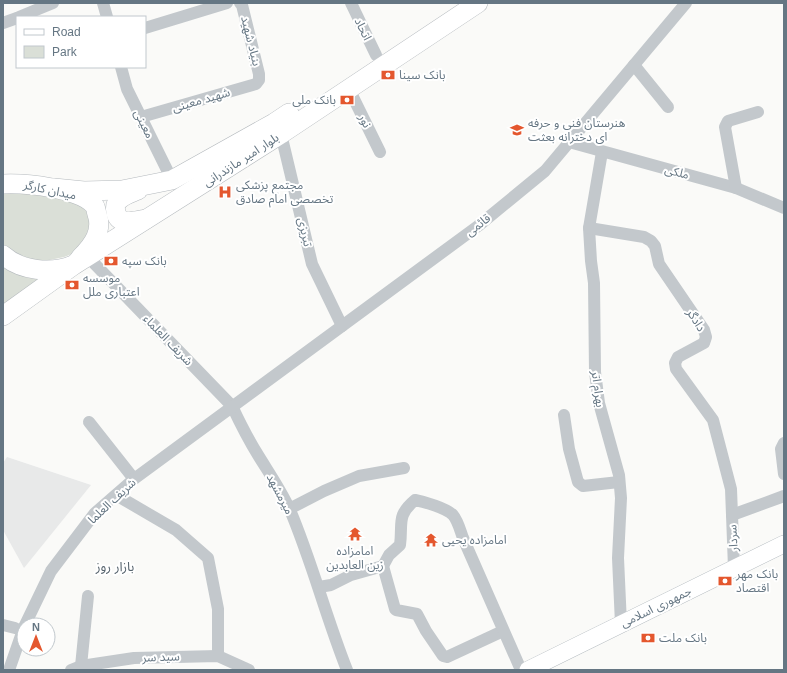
<svg xmlns="http://www.w3.org/2000/svg" width="787" height="673" viewBox="0 0 787 673" font-family="Arial,'Noto Sans Arabic',sans-serif">
	<style>
		.built { fill: #e8e9e9 }
		.green { fill: #dadfd7 }
		.lines { fill: none; stroke-linecap: round; stroke-linejoin: round }
		.secondary-casing { stroke: #b3babf; stroke-width: 18 }
		.primary-casing { stroke: #b5babe; stroke-width: 20 }
		.minor { stroke: #c3c8cc; stroke-width: 12 }
		.secondary { stroke: #fff; stroke-width: 17 }
		.primary { stroke: #fff; stroke-width: 19 }
		.labels { text-anchor: middle; stroke-width: 4; stroke-linejoin: round; paint-order: stroke }
		.street-label { font-size: 12px; fill: #657683; stroke: #fff }
		.poi-label { font-size: 12px; fill: #657683; stroke: #fff; text-anchor: start }
		.neighbourhood-label { font-size: 13px; fill: #57646e; stroke: #fff }
	</style>
	<rect width="100%" height="100%" fill="#fafaf8"/>
	<!-- built -->
	<polygon class="built" points="7,457 91,485 24,568 3,530 3,463"/>
	<!-- green -->
	<g class="green">
		<polygon points="21,191 72,200 89,211 92,223 86,239 77,252 64,257 40,262 16,254 3,244 3,192"/>
		<polygon points="3,264 55,275 3,312"/>
	</g>
	<g class="lines">
		<!-- secondary casing -->
		<g class="secondary-casing">
			<polyline id="secondary" points="528,670 784,544"/>
		</g>
		<!-- primary casing -->
		<g class="primary-casing">
			<g id="primary">
				<path d="M3,184C26,183 78,188 94,205C96,207 96,211 97,214C103,231 93,245 81,257C79,260 76,264 73,265C51,274 21,271 3,255"/>
				<polyline points="54,188 84,191 122,190 172,180 274,123 289,113"/>
				<path d="M138,190C131,193 123,195 118,201C115,204 115,208 116,213C119,226 136,221 146,219"/>
				<polyline points="3,316 74,265 281,134 478,3"/>
			</g>
		</g>
		<!-- minor -->
		<g class="minor">
			<polyline points="103,3 107,17"/>
			<polyline points="351,3 376,55"/>
			<polyline points="19,17 53,3"/>
			<polyline points="3,23 17,18"/>
			<polyline points="145,28 227,3"/>
			<polyline points="634,65 668,107"/>
			<polyline points="121,67 127,89 172,180"/>
			<polyline points="349,89 380,152"/>
			<polyline points="141,117 256,84 259,80 259,74 242,5 240,3"/>
			<polyline points="281,134 312,264 342,326"/>
			<polyline points="569,142 736,188 784,208"/>
			<polyline points="602,152 589,228 591,261 594,283 595,372 599,403 619,475 621,498 618,558 621,624"/>
			<polyline points="736,188 725,127 728,121 758,112"/>
			<polyline points="589,228 644,237 651,241 655,246 659,264 704,330 706,337 704,343 678,357 675,363 676,369 713,420 731,489 732,515"/>
			<path d="M88,257L232,406C240,423 248,439 258,455C269,473 281,490 290,510C312,562 326,617 347,670"/>
			<polyline points="564,415 569,449 578,482 583,486 619,482"/>
			<polyline points="89,422 134,479"/>
			<polyline points="784,443 781,449 784,474"/>
			<polyline points="116,495 176,530 208,558 218,609 218,656"/>
			<polyline points="289,509 324,491 359,476 404,468"/>
			<polyline points="383,566 395,609 396,610 417,614 426,631 443,656 447,657 503,631"/>
			<polyline points="734,568 732,515 784,496"/>
			<path d="M319,587L331,585L351,575L383,566L389,555L400,545C403,523 396,516 415,500C425,502 446,508 453,515C458,521 460,530 463,538L521,670"/>
			<polyline points="3,625 15,628"/>
			<polyline points="25,625 51,571 95,513 134,479 478,226 545,171 686,3"/>
			<polyline points="81,666 88,596"/>
			<polyline points="9,670 24,627"/>
			<polyline points="71,670 81,666 134,658 218,656 249,670"/>
		</g>
		<!-- secondary -->
		<use href="#secondary" class="secondary"/>
		<!-- primary -->
		<use href="#primary" class="primary"/>
	</g>
	<!-- icons -->
	<defs>
		<g id="bank-bare" transform="scale(1.08)"><path d="M-6-4H6V4H-6ZM0-2.3a2.3 2.3 0 1 0 0 4.6a2.3 2.3 0 1 0 0-4.6Z" fill="#e4572e" stroke="#fff" stroke-width="2.5" paint-order="stroke"/></g>
		<g id="school-bare" transform="scale(1.08)"><path d="M0-5L7-2L0 1L-7-2ZM-4 1L0 2.5L4 1V4Q0 6-4 4Z" fill="#e4572e" stroke="#fff" stroke-width="2.5" paint-order="stroke"/></g>
		<g id="hospital-bare" transform="scale(1.08)"><path d="M-5-5h3v3.5h4V-5h3V5h-3V1.5h-4V5h-3Z" fill="#e4572e" stroke="#fff" stroke-width="2.5" paint-order="stroke"/></g>
		<g id="temple-bare" transform="scale(1.08)"><path d="M0-6L5-2H3V0L6.5 2.5H4V6H1.5V3h-3V6H-4V2.5H-6.5L-3 0V-2H-5Z" fill="#e4572e" stroke="#fff" stroke-width="2.5" paint-order="stroke"/></g>
	</defs>
	<g fill-rule="evenodd">
		<use href="#bank-bare" x="388" y="75"/>
		<use href="#bank-bare" x="347" y="100"/>
		<use href="#school-bare" x="517" y="130"/>
		<use href="#hospital-bare" x="225" y="192"/>
		<use href="#bank-bare" x="111" y="261"/>
		<use href="#bank-bare" x="72" y="285"/>
		<use href="#temple-bare" x="355" y="534"/>
		<use href="#temple-bare" x="431" y="540"/>
		<use href="#bank-bare" x="725" y="581"/>
		<use href="#bank-bare" x="648" y="638"/>
	</g>
	<g class="labels">
		<!-- street labels -->
		<g class="street-label">
			<text transform="translate(363 29) rotate(64)" y="4">اتحاد</text>
			<text transform="translate(251 41) rotate(76)" y="4">بنیاد شهید</text>
			<text transform="translate(201 100) rotate(-16)" y="4">شهید معینی</text>
			<text transform="translate(365 121) rotate(64)" y="4">نور</text>
			<text transform="translate(144 124) rotate(64)" y="4">معینی</text>
			<text transform="translate(241 160) rotate(-33)" y="4">بلوار امیر مازندرانی</text>
			<text transform="translate(677 172) rotate(15)" y="4">ملکی</text>
			<text transform="translate(50 190) rotate(12)" y="4">میدان کارگر</text>
			<text transform="translate(478 225) rotate(-38)" y="4">قائمی</text>
			<text transform="translate(305 232) rotate(77)" y="4">تبریزی</text>
			<text transform="translate(696 320) rotate(58)" y="4">دادگر</text>
			<text transform="translate(168 340) rotate(46)" y="4">شریف العلماء</text>
			<text transform="translate(598 389) rotate(83)" y="4">بهرام اتر</text>
			<text transform="translate(280 494) rotate(62)" y="4">میرمشهد</text>
			<text transform="translate(112 501) rotate(-43)" y="4">شریف العلما</text>
			<text transform="translate(733 538) rotate(-93)" y="4">سردار</text>
			<text transform="translate(656 607) rotate(-26)" y="4">جمهوری اسلامی</text>
			<text transform="translate(161 657) rotate(-2)" y="4">سید سر</text>
		</g>
		<!-- poi labels -->
		<g class="poi-label">
			<text x="399" y="79">بانک سینا</text>
			<text x="336" y="104" text-anchor="end">بانک ملی</text>
			<text x="528" y="127">هنرستان فنی و حرفه<tspan x="528" dy="14">ای دخترانه بعثت</tspan></text>
			<text x="236" y="189">مجتمع پزشکی<tspan x="236" dy="14">تخصصی امام صادق</tspan></text>
			<text x="122" y="265">بانک سپه</text>
			<text x="83" y="282">موسسه<tspan x="83" dy="14">اعتباری ملل</tspan></text>
			<text x="442" y="544">امامزاده یحیی</text>
			<text x="355" y="555" text-anchor="middle">امامزاده<tspan x="355" dy="14">زین العابدین</tspan></text>
			<text x="736" y="578">بانک مهر<tspan x="736" dy="14">اقتصاد</tspan></text>
			<text x="659" y="642">بانک ملت</text>
		</g>
		<!-- neighbourhood labels -->
		<g class="neighbourhood-label">
			<text x="115" y="571">بازار روز</text>
		</g>
	</g>
	<!-- border -->
	<rect width="787" height="673" fill="none" stroke="#657683" stroke-width="8"/>
	<!-- legend -->
	<rect x="16" y="16" width="130" height="52" fill="#ffffff" stroke="#c1c8cd"/>
	<rect x="24" y="29" width="20" height="6" fill="#ffffff" stroke="#c1c8cd"/>
	<text x="52" y="36" font-size="12" fill="#657683">Road</text>
	<rect x="24" y="46" width="20" height="12" fill="#dadfd7" stroke="#c1c8cd"/>
	<text x="52" y="56" font-size="12" fill="#657683">Park</text>
	<!-- north arrow -->
	<g transform="translate(36 637)"><circle r="19" fill="#ffffff" stroke="#c1c8cd"/>
	<path d="M0-3L7 15L0 10L-7 15Z" fill="#e4572e"/>
	<text y="-6" font-size="11" font-weight="bold" text-anchor="middle" fill="#657683">N</text>
	</g>
</svg>
